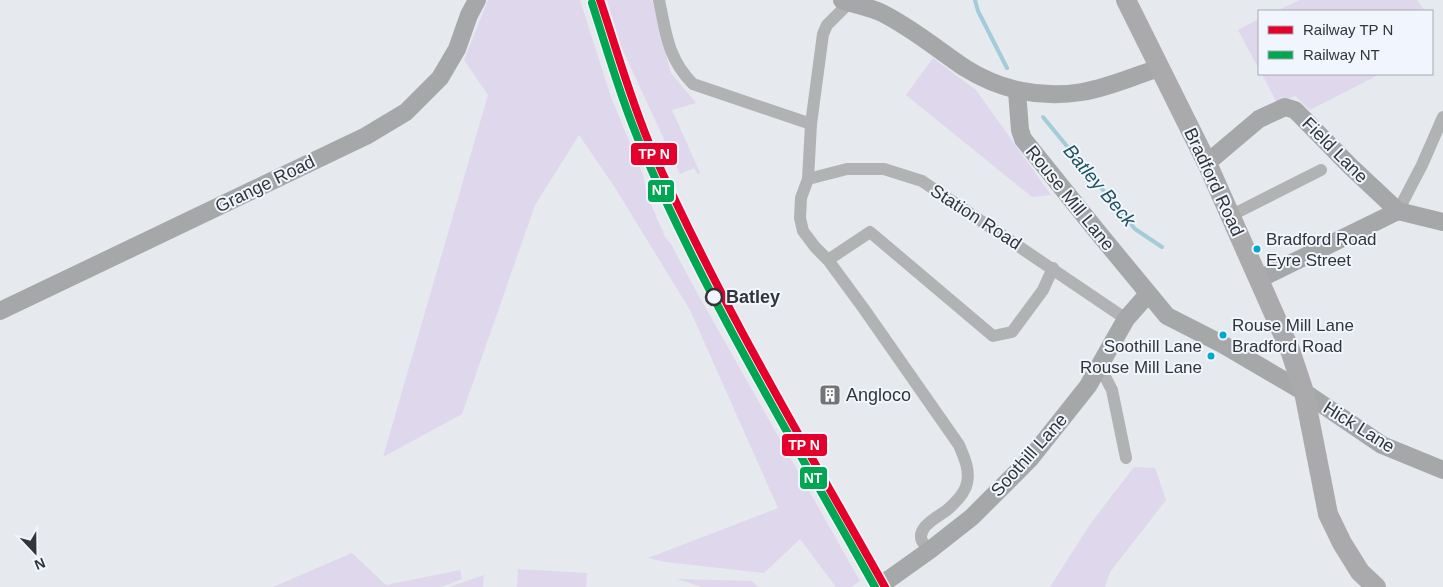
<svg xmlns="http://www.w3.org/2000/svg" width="1443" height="587" viewBox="0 0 1443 587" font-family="Helvetica,sans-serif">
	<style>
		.green { fill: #dfd7ec }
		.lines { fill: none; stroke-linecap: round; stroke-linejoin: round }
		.stream { stroke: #a1ccd8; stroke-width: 4 }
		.street { stroke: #b1b2b3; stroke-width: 12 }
		.secondary { stroke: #a6a7a9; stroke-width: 18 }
		.primary { stroke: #aaaaad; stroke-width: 20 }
		.rail-1-casing { stroke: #f1f6fe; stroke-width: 11 }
		.rail-2-casing { stroke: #f1f6fe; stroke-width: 11 }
		.rail-1 { stroke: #e4002b; stroke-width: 8 }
		.rail-2 { stroke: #00a651; stroke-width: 8 }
		.bus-dot { fill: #00a9ce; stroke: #f1f6fe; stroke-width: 2 }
		.stop-dot { fill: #f1f6fe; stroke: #333539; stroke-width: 2.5 }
		.labels { text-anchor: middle; stroke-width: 4; stroke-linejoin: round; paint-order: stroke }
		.bus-label { font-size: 17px; fill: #333539; stroke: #f1f6fe; text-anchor: start }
		.street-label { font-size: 18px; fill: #333539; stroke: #f1f6fe }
		.stop-label { font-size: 18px; font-weight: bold; fill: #333539; stroke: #f1f6fe; text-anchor: start }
		.poi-label { font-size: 18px; fill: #333539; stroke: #f1f6fe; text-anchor: start }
		.water-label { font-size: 19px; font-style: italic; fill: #1f515d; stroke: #f1f6fe }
		.line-badge { stroke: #f1f6fe; stroke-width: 2 }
		.badge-label { font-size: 14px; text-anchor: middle; font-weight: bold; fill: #fff }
	</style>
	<rect width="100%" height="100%" fill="#e6e9ee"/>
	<!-- green -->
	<g class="green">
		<polygon points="488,0 580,0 611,97 643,175 647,195 665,237 671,244 695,289 860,581 851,587 836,587 800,539 764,573 666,562 648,558 778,508 690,310 614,186 579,135 535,205 462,414 383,457 488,95 464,60"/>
		<polygon points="607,0 652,0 671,73 696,103 672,110 700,173 698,174 694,168 680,174 622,48"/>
		<polygon points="1300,0 1417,0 1425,11 1276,11"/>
		<polygon points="1259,19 1259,69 1238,30"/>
		<polygon points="933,58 976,90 1051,195 1032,197 906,95"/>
		<polygon points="1262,74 1380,74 1310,110 1295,96 1277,103"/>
		<polygon points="1134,467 1155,468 1166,500 1110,572 1105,587 1050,587 1091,523"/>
		<polygon points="352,553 386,585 460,570 462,579 441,587 273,587"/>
		<polygon points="518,569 587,573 586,587 517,587"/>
		<polygon points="484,575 483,587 449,587"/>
		<polygon points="677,579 752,581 758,587 702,587"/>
	</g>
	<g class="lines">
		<!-- stream -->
		<g class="stream">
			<polyline points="975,0 978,11 1007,68"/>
			<polyline points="1043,117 1135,229 1162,247"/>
		</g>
		<!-- street -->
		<g class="street">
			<path d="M659,0C666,34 668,59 693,84L811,124"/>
			<path d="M849,3L827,25L823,34L811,124L808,179L801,198L800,218L803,231L815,247L828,260L864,309L959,445C964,457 970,469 967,483C965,493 954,504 947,510C938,517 916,527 922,541C924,544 927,548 930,550"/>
			<polyline points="808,179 847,169 884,169 922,181 1126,319"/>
			<polyline points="1398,211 1422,165 1443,117"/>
			<polyline points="1230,216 1321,170"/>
			<polyline points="828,260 870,232 993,336 1012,332 1043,290 1053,268"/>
			<polyline points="1100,367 1112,390 1126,458"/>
		</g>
		<!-- secondary -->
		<g class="secondary">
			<path d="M842,0C855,5 870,7 882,13C912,28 937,49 965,68C1000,90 1041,99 1082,92C1108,88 1134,76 1159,68"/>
			<polyline points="1017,91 1020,130 1023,139 1096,230 1167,316 1222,344 1304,392 1382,445 1443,470"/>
			<polyline points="1207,163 1259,119 1285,107 1295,110 1350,166 1398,211 1443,222"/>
			<polyline points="1259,279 1398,211"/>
			<polyline points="0,311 366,136 406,112 440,78 457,49 469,15 477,0"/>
			<polyline points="878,587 930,550 972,517 1030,459 1088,386 1126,319 1148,294"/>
		</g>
		<!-- primary -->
		<polyline class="primary" points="1126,0 1207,163 1290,350 1304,392 1328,514 1342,543 1360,572 1376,587"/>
		<!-- rail-1 casing -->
		<g class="rail-1-casing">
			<path id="rail-1" d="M600,0C617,50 631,102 652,150C719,301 804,443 885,587"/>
		</g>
		<!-- rail-2 casing -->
		<g class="rail-2-casing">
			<path id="rail-2" d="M592,3C608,53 623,105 644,153C709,303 795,444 875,587"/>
		</g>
		<!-- rail-1 -->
		<use href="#rail-1" class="rail-1"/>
		<!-- rail-2 -->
		<use href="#rail-2" class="rail-2"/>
	</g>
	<!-- icons -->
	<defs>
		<g id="building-square" transform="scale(1.125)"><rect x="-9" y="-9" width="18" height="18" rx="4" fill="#727478" stroke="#f1f6fe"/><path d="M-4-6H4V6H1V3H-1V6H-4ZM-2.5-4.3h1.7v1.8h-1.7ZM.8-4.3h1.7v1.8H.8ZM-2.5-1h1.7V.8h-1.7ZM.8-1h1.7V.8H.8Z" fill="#fff"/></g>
	</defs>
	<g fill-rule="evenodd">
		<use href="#building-square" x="830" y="395"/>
	</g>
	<!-- markers -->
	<g class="bus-dot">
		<circle cx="1257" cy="249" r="4.5"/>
		<circle cx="1223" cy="335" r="4.5"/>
		<circle cx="1211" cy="356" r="4.5"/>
	</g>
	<circle class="stop-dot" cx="714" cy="297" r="8"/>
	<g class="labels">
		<!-- bus labels -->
		<g class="bus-label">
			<text x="1266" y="245">Bradford Road<tspan x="1266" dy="21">Eyre Street</tspan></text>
			<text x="1232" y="331">Rouse Mill Lane<tspan x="1232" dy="21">Bradford Road</tspan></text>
			<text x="1202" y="352" text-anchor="end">Soothill Lane<tspan x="1202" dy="21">Rouse Mill Lane</tspan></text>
		</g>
		<!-- street labels -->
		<g class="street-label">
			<text transform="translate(1335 150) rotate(45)" y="6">Field Lane</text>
			<text transform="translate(1214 182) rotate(65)" y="6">Bradford Road</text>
			<text transform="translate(265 184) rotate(-26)" y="6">Grange Road</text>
			<text transform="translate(1070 198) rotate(51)" y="6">Rouse Mill Lane</text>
			<text transform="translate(976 217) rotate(33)" y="6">Station Road</text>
			<text transform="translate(1359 427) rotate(32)" y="6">Hick Lane</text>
			<text transform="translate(1029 455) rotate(-48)" y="6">Soothill Lane</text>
		</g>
		<!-- stop labels -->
		<g class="stop-label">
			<text x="726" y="303">Batley</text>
		</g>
		<!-- poi labels -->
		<g class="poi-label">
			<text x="846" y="401">Angloco</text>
		</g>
		<!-- water labels -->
		<g class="water-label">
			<text transform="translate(1100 185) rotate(50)" y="7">Batley Beck</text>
		</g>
	</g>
	<g class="line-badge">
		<rect x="630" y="142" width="48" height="24" rx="5" fill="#e4002b"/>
		<rect x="647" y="179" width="28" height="24" rx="5" fill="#00a651"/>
		<rect x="781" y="433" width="47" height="24" rx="5" fill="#e4002b"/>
		<rect x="799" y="466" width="29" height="24" rx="5" fill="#00a651"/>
	</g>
	<g class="badge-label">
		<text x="654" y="159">TP N</text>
		<text x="661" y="195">NT</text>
		<text x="804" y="450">TP N</text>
		<text x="813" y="483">NT</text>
	</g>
	<!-- legend -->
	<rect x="1258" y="10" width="175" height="65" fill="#f1f6fe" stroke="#a5a9af"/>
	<rect x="1268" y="26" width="25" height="8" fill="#e4002b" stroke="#a5a9af"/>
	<text x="1303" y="35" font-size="15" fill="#333539">Railway TP N</text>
	<rect x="1268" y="51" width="25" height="8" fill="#00a651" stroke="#a5a9af"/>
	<text x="1303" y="60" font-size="15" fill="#333539">Railway NT</text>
	<!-- north arrow -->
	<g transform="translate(35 552) rotate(158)" stroke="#f1f6fe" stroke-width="4" paint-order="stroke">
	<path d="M0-4L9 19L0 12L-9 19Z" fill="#333539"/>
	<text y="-8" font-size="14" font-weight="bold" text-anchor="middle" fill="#333539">N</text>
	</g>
</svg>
